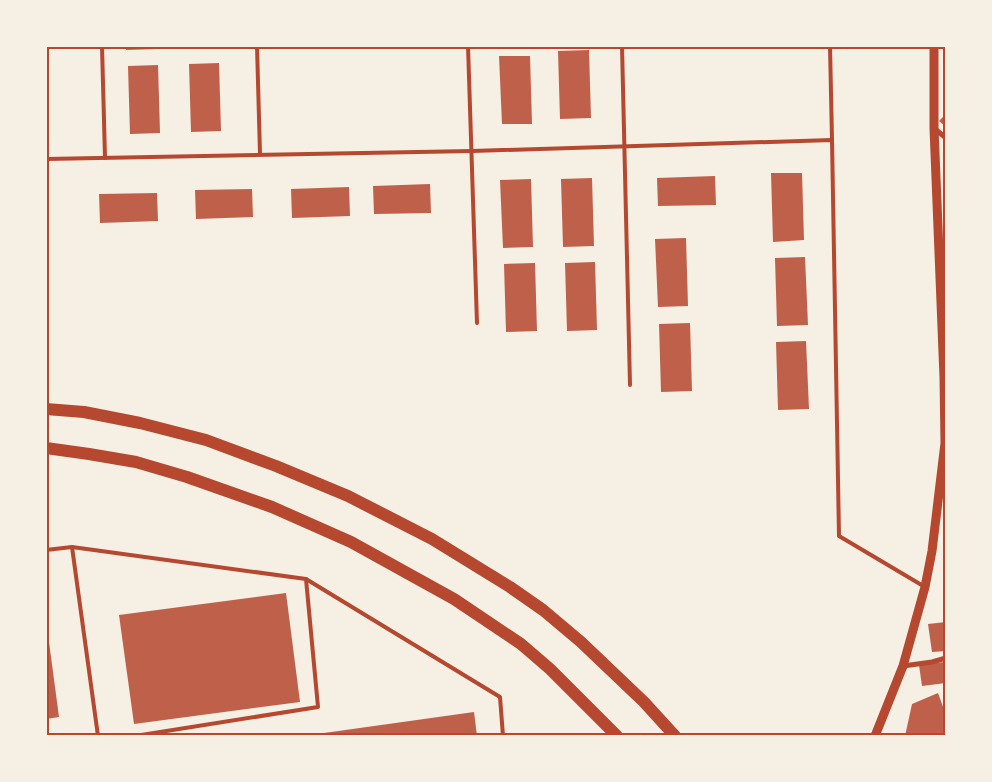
<svg xmlns="http://www.w3.org/2000/svg" width="992" height="782" viewBox="0 0 992 782" font-family="Commissioner,sans-serif">
	<style>
		.building { fill: #bf614a }
		.lines { fill: none; stroke-linecap: round; stroke-linejoin: round }
		.service { stroke: #b5482f; stroke-width: 4 }
		.minor { stroke: #b5482f; stroke-width: 5 }
		.tertiary { stroke: #b5482f; stroke-width: 9 }
		.primary { stroke: #b5482f; stroke-width: 12 }
		.neatline { fill: none; stroke: #b5482f; stroke-width: 2 }
	</style>
	<rect width="100%" height="100%" fill="#f6efe4"/>
	<!-- building -->
	<g class="building">
		<polygon points="126,46 156,46 157,49 126,50"/>
		<polygon points="589,50 591,118 560,119 558,51"/>
		<polygon points="499,56 530,56 532,124 502,124"/>
		<polygon points="219,63 221,131 191,132 189,64"/>
		<polygon points="158,65 160,133 130,134 128,66"/>
		<polygon points="946,114 946,127 939,121"/>
		<polygon points="771,173 802,173 804,240 773,242"/>
		<polygon points="715,176 716,205 658,206 657,178"/>
		<polygon points="592,178 594,246 563,247 561,179"/>
		<polygon points="531,179 533,247 503,248 500,180"/>
		<polygon points="430,184 431,213 374,214 373,186"/>
		<polygon points="349,187 350,216 292,218 291,189"/>
		<polygon points="252,189 253,217 196,219 195,190"/>
		<polygon points="157,193 158,221 100,223 99,194"/>
		<polygon points="686,238 688,306 658,307 655,239"/>
		<polygon points="805,257 808,325 777,326 775,258"/>
		<polygon points="595,262 597,330 567,331 565,263"/>
		<polygon points="535,263 537,331 506,332 504,264"/>
		<polygon points="690,323 692,391 661,392 659,324"/>
		<polygon points="806,341 809,409 778,410 776,342"/>
		<polygon points="286,593 300,702 134,724 119,615"/>
		<polygon points="946,622 946,651 932,652 928,624"/>
		<polygon points="46,627 47,627 59,717 46,719"/>
		<polygon points="944,662 946,683 922,686 919,665"/>
		<polygon points="938,693 946,715 946,736 905,736 912,704"/>
		<polygon points="474,712 477,736 324,736 324,733"/>
	</g>
	<g class="lines">
		<!-- service -->
		<g class="service">
			<polyline points="102,46 105,158"/>
			<polyline points="257,46 260,154"/>
			<polyline points="468,46 477,323"/>
			<polyline points="622,46 630,385"/>
			<polyline points="830,46 832,140"/>
			<polyline points="46,159 472,151 832,140 839,536 925,587"/>
			<polyline points="72,547 306,579 318,707 135,736"/>
			<polyline points="46,550 72,547 98,736"/>
			<polyline points="306,579 500,697 503,736"/>
		</g>
		<!-- minor -->
		<g class="minor">
			<polyline points="935,129 946,138"/>
			<polyline points="903,666 932,662 946,658"/>
		</g>
		<!-- tertiary -->
		<polyline class="tertiary" points="875,736 903,666 925,587 932,551 945,443 944,377 934,128 934,46"/>
		<!-- primary -->
		<g class="primary">
			<polyline points="46,409 84,412 140,423 206,440 276,466 348,496 432,539 510,587 543,610 581,642 644,702 675,736"/>
			<polyline points="46,448 89,454 136,462 187,477 272,507 351,542 454,599 521,644 550,669 617,736"/>
		</g>
	</g>
	<!-- border -->
	<rect width="992" height="782" fill="none" stroke="#f6efe4" stroke-width="95"/>
	<rect x="48" y="48" width="896" height="686" class="neatline"/>
</svg>
